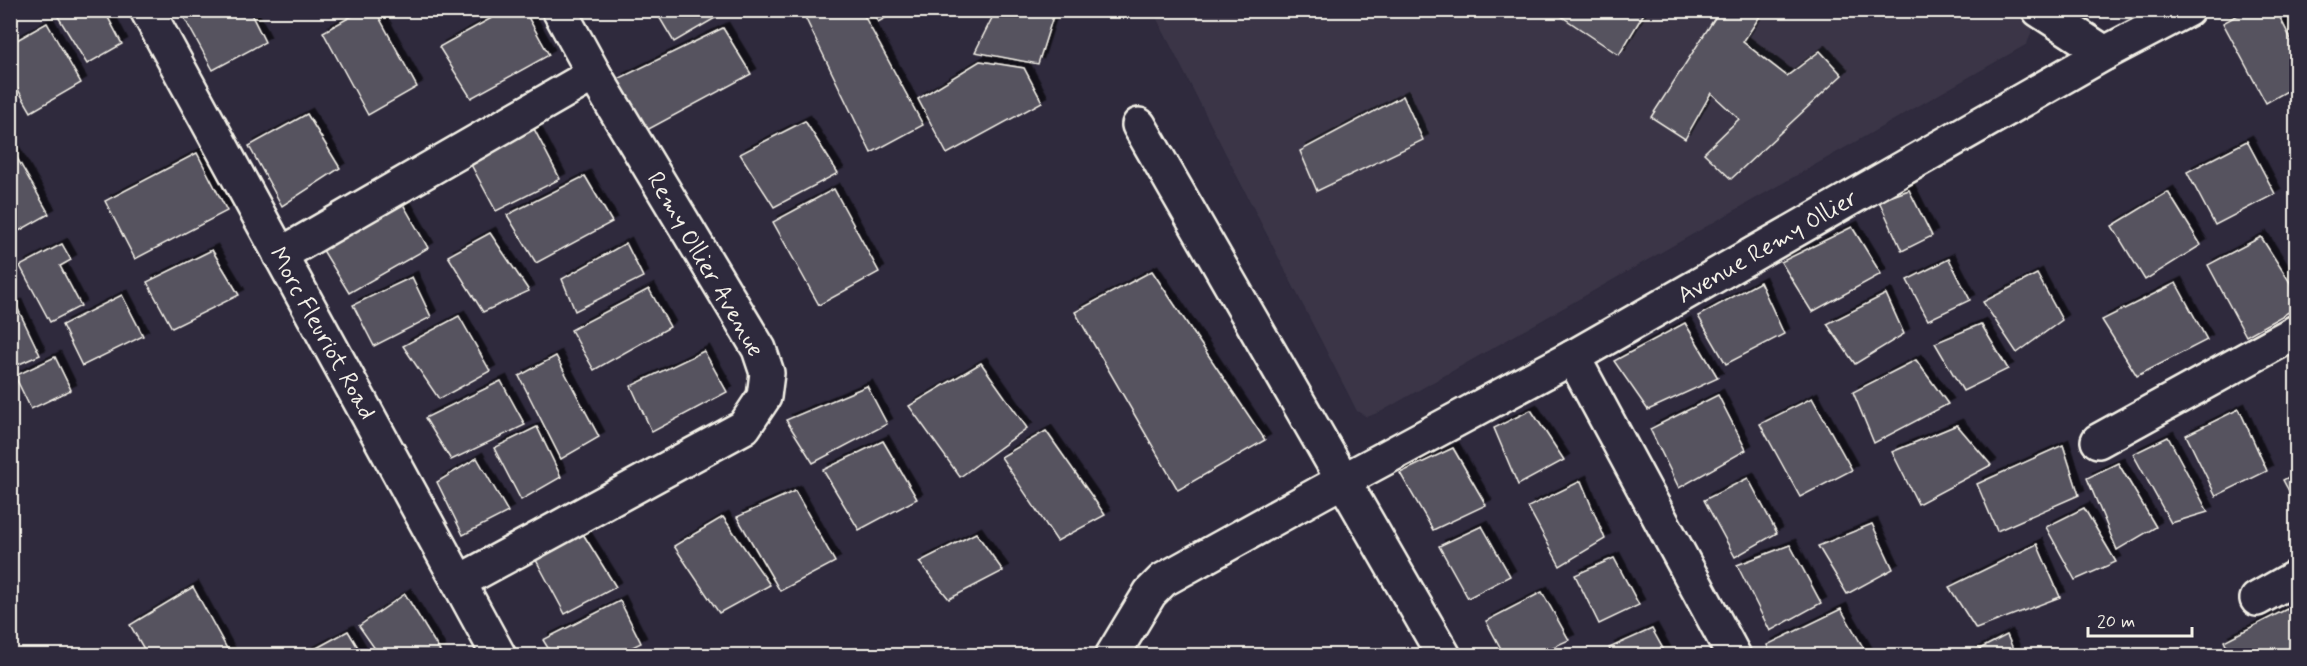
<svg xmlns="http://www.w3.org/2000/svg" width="2307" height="666" viewBox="0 0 2307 666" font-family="Mynerve,sans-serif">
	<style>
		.built { fill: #3b3647 }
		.building { fill: #56525f; stroke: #f4f1e8; stroke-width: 1.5; filter: url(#shadow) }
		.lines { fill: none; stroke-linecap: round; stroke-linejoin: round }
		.minor-casing { stroke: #f4f1e8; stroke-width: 38 }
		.minor { stroke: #2f2a3d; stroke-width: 33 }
		.labels { text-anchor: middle; stroke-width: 5; stroke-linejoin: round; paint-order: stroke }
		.street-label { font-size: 24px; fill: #f4f1e8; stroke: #2f2a3d }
	</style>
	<defs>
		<filter id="shadow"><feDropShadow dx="5.5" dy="-5.5" stdDeviation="0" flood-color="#0009"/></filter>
	</defs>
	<rect width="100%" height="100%" fill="#2f2a3d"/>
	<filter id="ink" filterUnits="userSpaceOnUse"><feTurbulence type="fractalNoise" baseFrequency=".0167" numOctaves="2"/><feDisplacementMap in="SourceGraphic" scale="12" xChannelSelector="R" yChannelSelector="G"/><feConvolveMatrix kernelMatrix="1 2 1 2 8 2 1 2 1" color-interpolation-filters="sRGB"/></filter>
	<g filter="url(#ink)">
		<!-- built -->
		<polygon class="built" points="2033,10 2037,17 2027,44 1382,411 1367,417 1357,411 1153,11"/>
		<!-- building -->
		<g class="building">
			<polygon points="65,10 104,10 122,44 87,64 57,15"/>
			<polygon points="180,10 249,10 265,42 213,70"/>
			<polygon points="363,10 375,10 417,87 368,115 323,32"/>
			<polygon points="506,10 524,10 549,55 471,98 439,47"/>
			<polygon points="655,10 729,10 674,42"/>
			<polygon points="861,10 923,125 871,153 802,11"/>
			<polygon points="872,10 900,10 878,22"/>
			<polygon points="996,10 1055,10 1038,64 975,52"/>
			<polygon points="1552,10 1646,10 1619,55"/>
			<polygon points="1720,10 1764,10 1743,42 1787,76 1820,51 1842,75 1731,179 1704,153 1739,119 1711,93 1685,139 1651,117"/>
			<polygon points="1845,10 1866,10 1858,15"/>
			<polygon points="2247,10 2276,10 2296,49 2296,86 2266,103 2223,23"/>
			<polygon points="47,23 81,83 31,112 10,76 10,44"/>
			<polygon points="723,28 751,74 647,130 618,79"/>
			<polygon points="980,61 1024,68 1042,102 947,154 918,99"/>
			<polygon points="1403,96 1423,140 1317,191 1300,151"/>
			<polygon points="307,114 340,168 282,206 249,146"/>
			<polygon points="805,121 838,173 774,207 740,154"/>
			<polygon points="532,125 560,179 496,211 468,159"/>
			<polygon points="2247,141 2275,194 2215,225 2187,172"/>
			<polygon points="13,151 49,214 10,236 10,152"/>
			<polygon points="197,153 227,211 135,259 105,201"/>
			<polygon points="585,176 612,222 536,263 507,215"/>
			<polygon points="834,189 879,272 819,305 773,222"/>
			<polygon points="1909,190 1932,236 1902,251 1879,201"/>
			<polygon points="2168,192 2201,245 2145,280 2112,226"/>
			<polygon points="400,199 428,248 349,293 321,247"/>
			<polygon points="1852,227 1881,274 1812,312 1781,262"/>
			<polygon points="490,233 529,291 483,312 448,256"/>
			<polygon points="2261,237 2296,292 2296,308 2246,336 2208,265"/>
			<polygon points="626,243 643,277 575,311 562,279"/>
			<polygon points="62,244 71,260 60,266 81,306 50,322 20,266"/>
			<polygon points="212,250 239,295 172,328 147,282"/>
			<polygon points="1949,259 1970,300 1928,320 1907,280"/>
			<polygon points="1152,271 1265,440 1178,490 1075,312"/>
			<polygon points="2037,274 2062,320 2017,353 1983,302"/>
			<polygon points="412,277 431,317 374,346 353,305"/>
			<polygon points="1760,282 1784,334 1726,364 1698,316"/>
			<polygon points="2176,283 2207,340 2137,376 2102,320"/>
			<polygon points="649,289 670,327 594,370 571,330"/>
			<polygon points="1886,294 1904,334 1855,364 1827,324"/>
			<polygon points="122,295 143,336 82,366 62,325"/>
			<polygon points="16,305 40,355 10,368 10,307"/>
			<polygon points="459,316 490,371 439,399 403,346"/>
			<polygon points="1685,323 1718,378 1648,410 1614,361"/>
			<polygon points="1981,324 2008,369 1963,391 1935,343"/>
			<polygon points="704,351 727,392 652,432 631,386"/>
			<polygon points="556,356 599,437 561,459 519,376"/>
			<polygon points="55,357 71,390 31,409 15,376"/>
			<polygon points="1916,360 1948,404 1874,443 1853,392"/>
			<polygon points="981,363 1027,428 960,477 909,406"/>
			<polygon points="501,381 525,425 451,460 425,418"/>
			<polygon points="867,386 887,424 813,463 786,420"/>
			<polygon points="1718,395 1746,450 1679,488 1650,429"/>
			<polygon points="1812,398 1852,470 1800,497 1760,424"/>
			<polygon points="2239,409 2267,471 2216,496 2186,435"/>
			<polygon points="1531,410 1564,460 1518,485 1494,428"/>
			<polygon points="1957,425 1991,465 1918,504 1892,452"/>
			<polygon points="537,427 561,477 521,500 494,448"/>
			<polygon points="1046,431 1105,515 1057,541 1001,457"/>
			<polygon points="2168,437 2208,512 2171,523 2133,454"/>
			<polygon points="883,441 917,499 859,530 823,470"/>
			<polygon points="2063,445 2079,495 1997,531 1977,484"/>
			<polygon points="1453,448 1486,505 1433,530 1400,473"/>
			<polygon points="477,458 508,512 463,535 437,482"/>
			<polygon points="2118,463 2156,527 2117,550 2087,478"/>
			<polygon points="2296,473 2296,504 2283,480"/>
			<polygon points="1748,478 1777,533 1735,557 1704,500"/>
			<polygon points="1581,481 1605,539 1560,566 1528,507"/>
			<polygon points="795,491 835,562 780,591 737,517"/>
			<polygon points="2084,508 2116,562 2075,580 2046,527"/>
			<polygon points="723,517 770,585 719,613 674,546"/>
			<polygon points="1872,524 1893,569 1847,594 1818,546"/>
			<polygon points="1482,526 1510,576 1468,598 1439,546"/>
			<polygon points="976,533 1003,571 949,599 919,562"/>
			<polygon points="583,534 616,587 565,614 536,560"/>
			<polygon points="2037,544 2060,597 1976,629 1949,587"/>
			<polygon points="1790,545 1821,603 1770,631 1737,565"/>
			<polygon points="1614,558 1639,605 1599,624 1575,575"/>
			<polygon points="193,587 231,656 148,656 130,625"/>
			<polygon points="1542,592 1569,640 1533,656 1505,656 1486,621"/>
			<polygon points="405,594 440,651 434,656 380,656 359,626"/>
			<polygon points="620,601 641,643 614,656 553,656 543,640"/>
			<polygon points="1841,609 1868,656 1772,656 1767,645"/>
			<polygon points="2287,609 2296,625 2296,656 2231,656 2224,641"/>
			<polygon points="1652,629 1667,656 1613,656 1609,648"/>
			<polygon points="348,631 363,656 302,656"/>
			<polygon points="2007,635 2016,656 1966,656"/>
		</g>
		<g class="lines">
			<!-- minor casing -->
			<g class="minor-casing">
				<g id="minor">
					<polyline points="147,10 499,656"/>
					<polyline points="2039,10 2105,53"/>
					<polyline points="1139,125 1444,656"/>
					<polyline points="280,255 594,74"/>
					<polyline points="1573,357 1734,656"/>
					<polyline points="2098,441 2296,332"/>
					<polyline points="459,582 744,427 764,397 767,373 759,349 594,74 559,10"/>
					<polyline points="2257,599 2296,577"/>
					<polyline points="1112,656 1150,593 1163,580 1320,493 1573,357 2105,53 2187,10"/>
				</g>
			</g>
			<!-- minor -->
			<use href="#minor" class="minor"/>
		</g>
	</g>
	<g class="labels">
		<!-- street labels -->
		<g class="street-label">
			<text transform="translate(1767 246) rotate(-30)" y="8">Avenue Remy Ollier</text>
			<text transform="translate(706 264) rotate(60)" y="8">Remy Ollier Avenue</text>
			<text transform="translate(323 333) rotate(61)" y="8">Morc Fleuriot Road</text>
		</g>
	</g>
	<!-- margin -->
	<rect width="2307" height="666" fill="none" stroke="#2f2a3d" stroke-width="36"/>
	<rect x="18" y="18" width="2271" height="630" fill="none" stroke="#f4f1e8" stroke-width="2" filter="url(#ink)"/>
	<!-- scale -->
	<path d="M2088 627v9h104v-9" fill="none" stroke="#f4f1e8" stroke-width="3"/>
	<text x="2097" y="627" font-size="18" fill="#f4f1e8" stroke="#2f2a3d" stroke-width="4.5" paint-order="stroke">20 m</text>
</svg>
